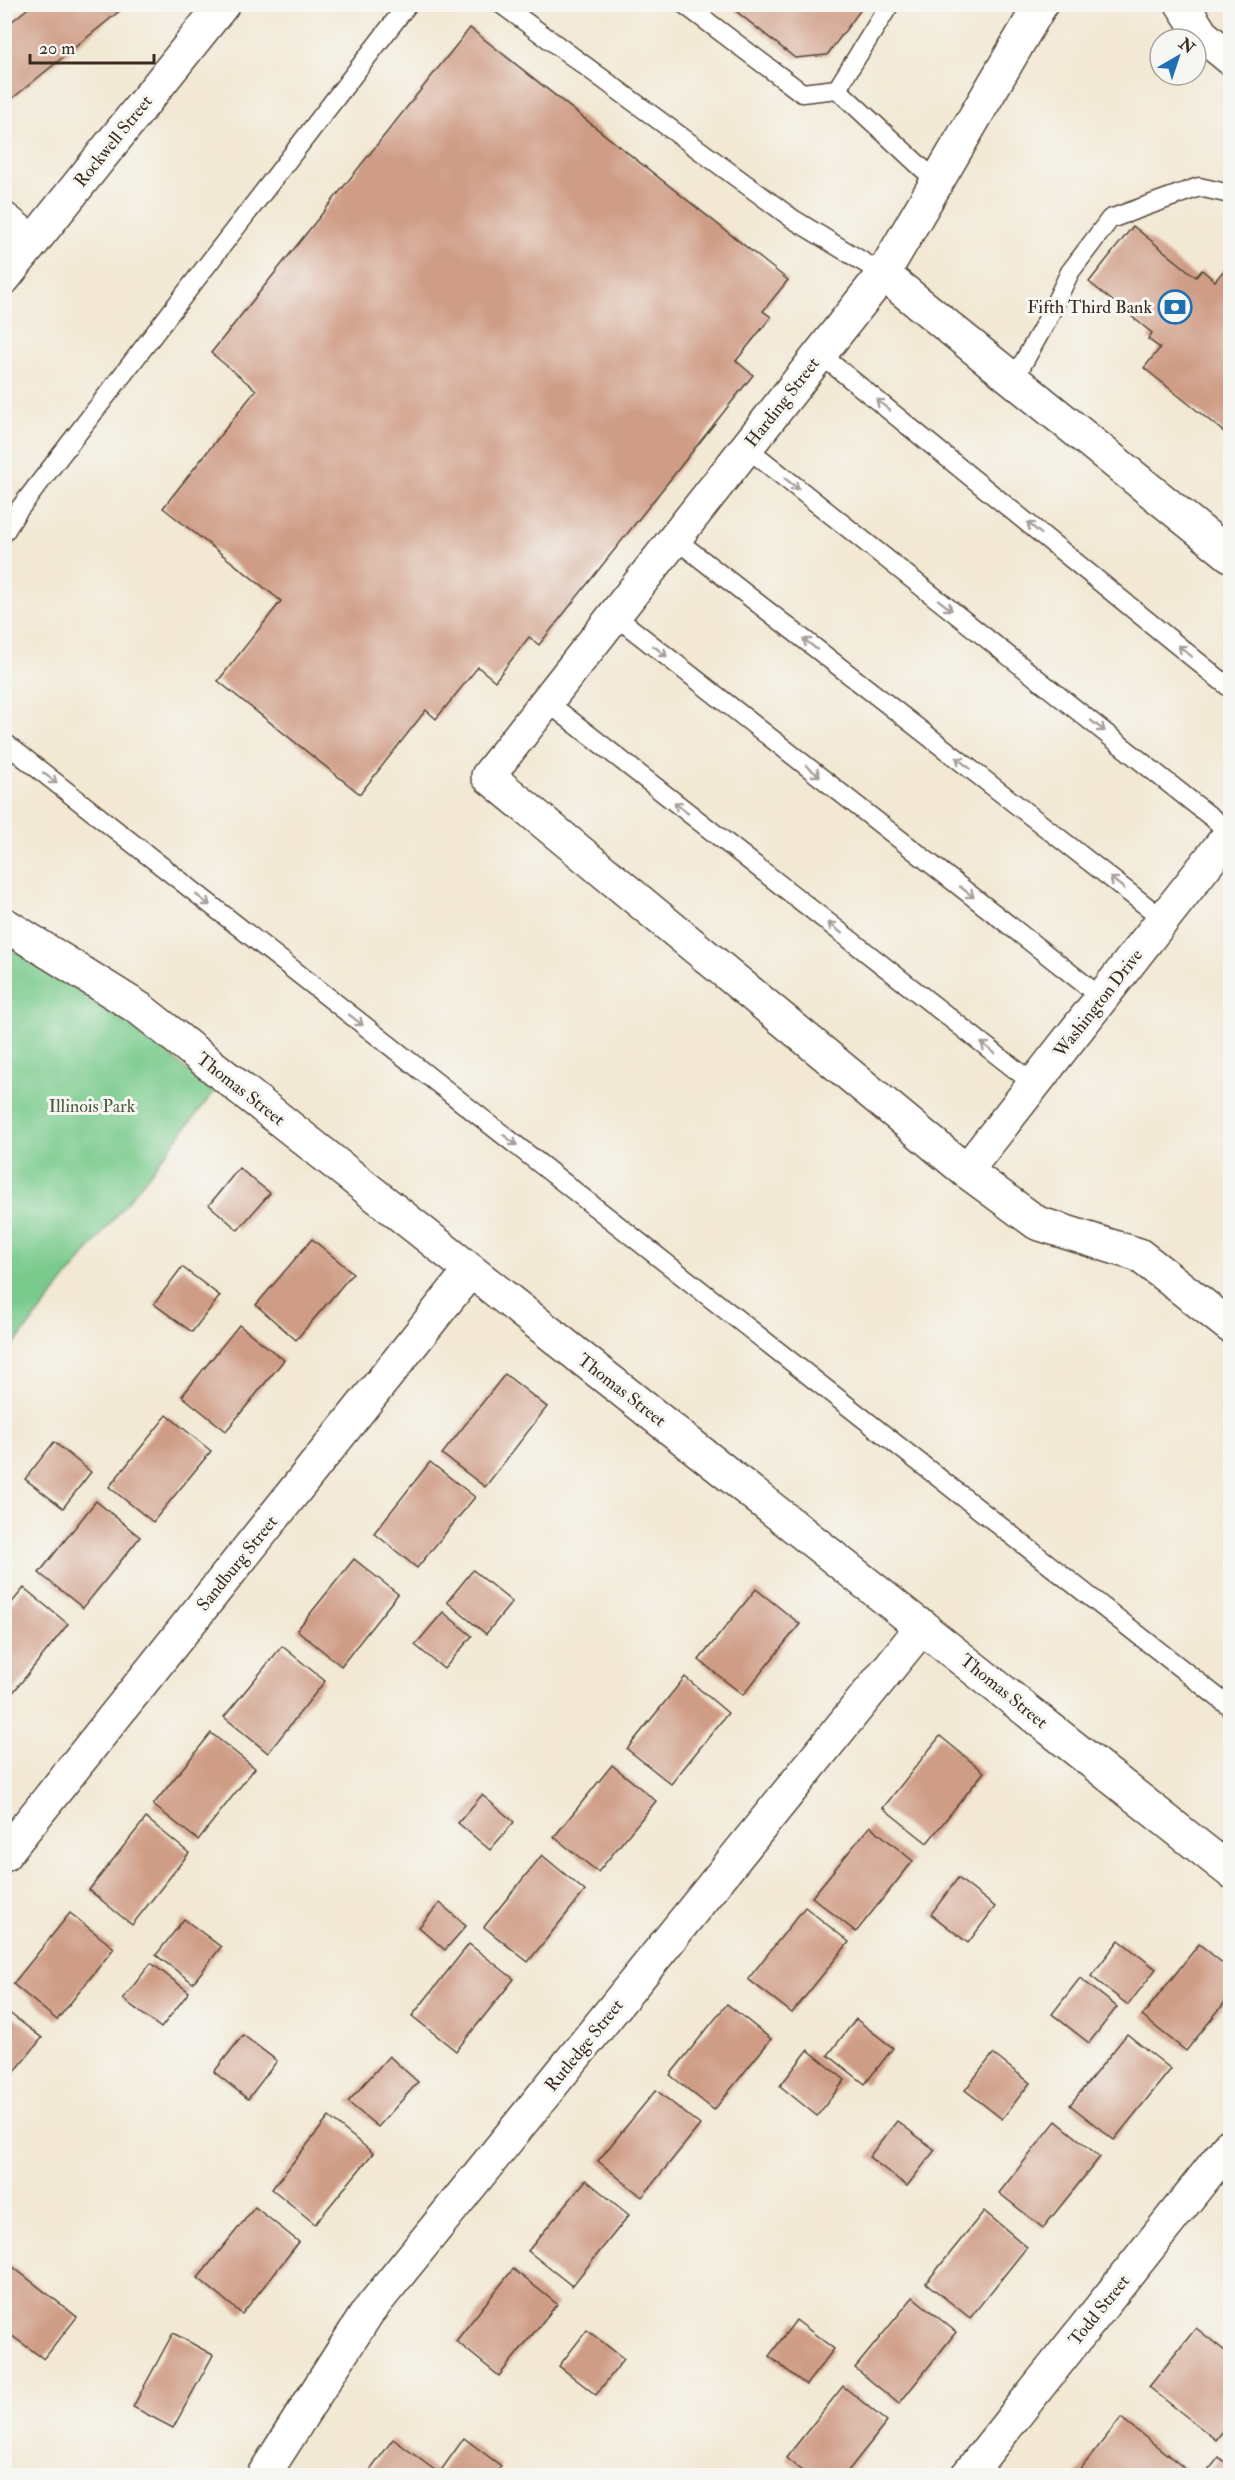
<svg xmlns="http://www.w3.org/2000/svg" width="1235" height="2480" viewBox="0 0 1235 2480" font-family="'IM FELL Double Pica',serif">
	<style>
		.green { fill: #79ca8c; stroke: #5a7a55; stroke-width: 1.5 }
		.building { fill: #cf9c85 }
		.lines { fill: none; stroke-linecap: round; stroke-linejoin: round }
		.lane-casing { stroke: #564639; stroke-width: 21 }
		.street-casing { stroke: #564639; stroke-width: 36 }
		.primary-casing { stroke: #564639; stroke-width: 36 }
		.lane { stroke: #fff; stroke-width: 18 }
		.street { stroke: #fff; stroke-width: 33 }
		.primary { stroke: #fff; stroke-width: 33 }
		.oneway { stroke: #a79f9a }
		.labels { text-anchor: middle; stroke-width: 6; stroke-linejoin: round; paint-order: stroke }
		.street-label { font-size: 18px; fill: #3b2a1e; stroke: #f6f6f2 }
		.poi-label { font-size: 18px; fill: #3b2a1e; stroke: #f6f6f2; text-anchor: end }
		.park-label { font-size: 18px; fill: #4e5a3f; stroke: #f6f6f2 }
	</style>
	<rect width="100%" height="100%" fill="#f6f6f2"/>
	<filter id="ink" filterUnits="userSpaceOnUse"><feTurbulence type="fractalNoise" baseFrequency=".0167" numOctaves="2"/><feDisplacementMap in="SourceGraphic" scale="12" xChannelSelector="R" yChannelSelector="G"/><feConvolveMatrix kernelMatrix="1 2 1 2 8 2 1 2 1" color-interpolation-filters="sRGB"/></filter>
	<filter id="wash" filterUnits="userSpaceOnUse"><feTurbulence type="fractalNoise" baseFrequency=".008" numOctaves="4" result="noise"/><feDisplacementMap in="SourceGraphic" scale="24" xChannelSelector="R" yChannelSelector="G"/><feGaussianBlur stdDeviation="1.35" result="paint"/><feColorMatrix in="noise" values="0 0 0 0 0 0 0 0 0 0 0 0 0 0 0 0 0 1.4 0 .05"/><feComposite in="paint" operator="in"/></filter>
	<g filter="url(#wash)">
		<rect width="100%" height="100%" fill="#f2e8d3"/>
		<!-- green -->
		<polygon class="green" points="5,944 78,987 131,1025 214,1092 5,1356"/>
		<g id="blocks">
			<!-- building -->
			<g class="building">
				<polygon points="33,4 128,4 13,98 4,87 4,28"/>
				<polygon points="727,4 865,4 827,55 795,58"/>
				<polygon points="470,28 788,280 763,311 771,317 736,361 753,375 539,645 529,637 495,681 478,667 436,719 426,710 360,794 218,681 281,601 163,508 256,390 211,353"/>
				<polygon points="1133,226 1196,277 1202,270 1215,281 1225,269 1230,274 1230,437 1144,368 1160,348 1148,339 1152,333 1089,282"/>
				<polygon points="239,1168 270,1193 238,1230 209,1205"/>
				<polygon points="312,1239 353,1273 296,1340 256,1305"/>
				<polygon points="182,1267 220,1296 192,1332 154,1304"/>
				<polygon points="239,1325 284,1360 226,1431 182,1396"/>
				<polygon points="505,1374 547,1407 485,1487 442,1454"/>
				<polygon points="167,1415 211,1451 153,1522 109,1487"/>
				<polygon points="54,1442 91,1472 63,1508 25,1479"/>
				<polygon points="430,1462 475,1497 417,1568 374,1533"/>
				<polygon points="96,1501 140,1537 83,1608 39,1573"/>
				<polygon points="354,1559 398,1594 341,1666 297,1630"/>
				<polygon points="473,1570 512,1602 486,1634 447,1602"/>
				<polygon points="24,1588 68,1624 11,1695 4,1690 4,1612"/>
				<polygon points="756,1589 800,1624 743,1695 699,1660"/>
				<polygon points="443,1612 472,1636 444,1669 415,1645"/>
				<polygon points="282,1646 325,1681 268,1753 224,1717"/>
				<polygon points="685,1677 728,1713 671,1784 627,1749"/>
				<polygon points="211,1733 255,1768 198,1840 153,1805"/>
				<polygon points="940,1736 984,1772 927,1843 883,1808"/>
				<polygon points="612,1765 656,1801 598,1872 554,1837"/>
				<polygon points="482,1795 514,1822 490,1850 458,1823"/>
				<polygon points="146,1818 189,1853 132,1925 89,1890"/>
				<polygon points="870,1826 913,1861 856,1932 812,1897"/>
				<polygon points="542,1855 585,1891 528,1962 484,1927"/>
				<polygon points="958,1878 995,1907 968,1943 931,1914"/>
				<polygon points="440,1903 466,1926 445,1950 419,1927"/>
				<polygon points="805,1907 849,1942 792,2013 748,1979"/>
				<polygon points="70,1913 114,1948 57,2020 13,1984"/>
				<polygon points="184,1919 221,1947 193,1983 156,1955"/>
				<polygon points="1119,1940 1156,1969 1128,2005 1091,1976"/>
				<polygon points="469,1944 514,1979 456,2051 412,2016"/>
				<polygon points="1199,1944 1230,1969 1230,1996 1186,2051 1142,2016"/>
				<polygon points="151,1963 189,1992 161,2028 123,1999"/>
				<polygon points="1080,1978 1117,2007 1089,2043 1052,2014"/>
				<polygon points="727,2004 771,2039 714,2110 670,2075"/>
				<polygon points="4,2009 42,2038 4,2085"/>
				<polygon points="856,2019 893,2048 865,2084 828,2055"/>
				<polygon points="1127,2034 1171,2069 1114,2140 1070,2105"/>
				<polygon points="243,2035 277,2061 248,2099 214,2072"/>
				<polygon points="808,2050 845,2080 817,2116 780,2086"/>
				<polygon points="993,2054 1030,2083 1002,2119 965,2090"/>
				<polygon points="389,2056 418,2082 378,2127 348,2102"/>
				<polygon points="656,2090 700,2125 642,2197 598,2161"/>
				<polygon points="329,2117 373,2153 315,2224 272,2189"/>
				<polygon points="897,2121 935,2150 907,2186 869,2157"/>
				<polygon points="1056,2121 1100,2157 1043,2228 999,2193"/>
				<polygon points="586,2180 629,2215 572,2286 528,2251"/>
				<polygon points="255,2207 299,2242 242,2314 198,2278"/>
				<polygon points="984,2211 1027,2247 970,2318 926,2283"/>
				<polygon points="4,2260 77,2317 44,2359 4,2330"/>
				<polygon points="513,2269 557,2304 499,2376 456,2341"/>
				<polygon points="913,2297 956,2332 899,2404 855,2368"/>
				<polygon points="796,2320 834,2349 806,2385 769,2356"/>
				<polygon points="1196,2328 1230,2355 1230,2422 1216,2440 1149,2387"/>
				<polygon points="587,2330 624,2359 596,2395 559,2366"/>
				<polygon points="173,2333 213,2355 173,2428 133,2407"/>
				<polygon points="843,2386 887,2422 844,2476 808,2476 786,2458"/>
				<polygon points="1121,2418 1188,2471 1185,2476 1075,2476"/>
				<polygon points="464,2438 501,2466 494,2476 437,2476"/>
				<polygon points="393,2439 436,2471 433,2476 366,2476"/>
				<polygon points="1219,2457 1230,2467 1230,2476 1204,2476"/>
			</g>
		</g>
	</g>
	<g filter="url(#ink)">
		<use href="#blocks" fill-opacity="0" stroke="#564639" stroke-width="1.5"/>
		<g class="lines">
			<!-- lane casing -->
			<g class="lane-casing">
				<g id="lane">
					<polyline points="501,4 793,219 883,274"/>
					<polyline points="684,4 802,93 837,89"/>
					<polyline points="890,4 837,89 937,182"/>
					<polyline points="820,354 1230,688"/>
					<polyline points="1014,379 1046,322 1070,272 1110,219 1199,187 1230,194"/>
					<polyline points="746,447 1230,832"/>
					<polyline points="4,533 17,512 408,4"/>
					<polyline points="674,538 1163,919"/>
					<polyline points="614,615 1102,998"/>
					<polyline points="546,701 1034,1084"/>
					<polyline points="4,742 1230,1707"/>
				</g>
			</g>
			<!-- street casing -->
			<g class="street-casing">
				<g id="street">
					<polyline points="1041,4 883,274 488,776 966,1171 1037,1223 1139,1255 1230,1326"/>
					<polyline points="4,219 33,242"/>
					<polyline points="883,274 1230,555"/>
					<polyline points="4,278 223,4"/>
					<polyline points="4,924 140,1009 1230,1871"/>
					<polyline points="966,1171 1230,834"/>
					<polyline points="4,1855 470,1271"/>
					<polyline points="263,2476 367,2313 923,1626"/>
					<polyline points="967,2476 1230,2145"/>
				</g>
			</g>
			<!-- primary casing -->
			<g class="primary-casing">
				<polyline id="primary" points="1182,4 1202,35 1230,58"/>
			</g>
			<!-- lane -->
			<use href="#lane" class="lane"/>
			<!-- street -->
			<use href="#street" class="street"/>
			<!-- primary -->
			<use href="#primary" class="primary"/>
		</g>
		<!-- one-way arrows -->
		<defs><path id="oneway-shaft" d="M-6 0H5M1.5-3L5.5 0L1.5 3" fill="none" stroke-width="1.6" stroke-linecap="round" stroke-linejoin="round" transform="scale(1.5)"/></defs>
		<g class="oneway">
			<use href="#oneway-shaft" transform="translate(883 405) rotate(-141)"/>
			<use href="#oneway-shaft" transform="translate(792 484) rotate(38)"/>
			<use href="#oneway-shaft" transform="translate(1034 528) rotate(-141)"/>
			<use href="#oneway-shaft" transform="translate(945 605) rotate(38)"/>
			<use href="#oneway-shaft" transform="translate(810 644) rotate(-142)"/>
			<use href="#oneway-shaft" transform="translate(660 651) rotate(38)"/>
			<use href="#oneway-shaft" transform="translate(1185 651) rotate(-141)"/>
			<use href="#oneway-shaft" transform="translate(1098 726) rotate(38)"/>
			<use href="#oneway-shaft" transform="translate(963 763) rotate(-142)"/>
			<use href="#oneway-shaft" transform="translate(813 771) rotate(38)"/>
			<use href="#oneway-shaft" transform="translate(50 778) rotate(38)"/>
			<use href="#oneway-shaft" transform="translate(681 808) rotate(-142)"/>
			<use href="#oneway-shaft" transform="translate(1117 883) rotate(-142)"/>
			<use href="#oneway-shaft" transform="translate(967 892) rotate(38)"/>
			<use href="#oneway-shaft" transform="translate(203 900) rotate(38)"/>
			<use href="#oneway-shaft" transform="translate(835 928) rotate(-142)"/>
			<use href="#oneway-shaft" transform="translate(356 1020) rotate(38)"/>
			<use href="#oneway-shaft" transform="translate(988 1048) rotate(-142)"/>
			<use href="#oneway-shaft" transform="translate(510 1140) rotate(38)"/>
		</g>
	</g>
	<!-- icons -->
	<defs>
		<g id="bank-ring" transform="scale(1.725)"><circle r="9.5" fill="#f6f6f2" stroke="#1f6fb2" stroke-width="1.5"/><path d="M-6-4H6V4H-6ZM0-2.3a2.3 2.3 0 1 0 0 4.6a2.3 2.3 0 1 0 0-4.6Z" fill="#1f6fb2"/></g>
	</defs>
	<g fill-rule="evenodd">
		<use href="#bank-ring" x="1175" y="307"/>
	</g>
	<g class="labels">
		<!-- street labels -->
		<g class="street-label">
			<text transform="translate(113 141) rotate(-51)" y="6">Rockwell Street</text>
			<text transform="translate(782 402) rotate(-52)" y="6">Harding Street</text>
			<text transform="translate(1098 1003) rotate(-52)" y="6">Washington Drive</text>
			<text transform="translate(241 1089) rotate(38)" y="6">Thomas Street</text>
			<text transform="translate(622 1390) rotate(38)" y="6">Thomas Street</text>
			<text transform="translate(237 1563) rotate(-51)" y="6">Sandburg Street</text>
			<text transform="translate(1004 1691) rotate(39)" y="6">Thomas Street</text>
			<text transform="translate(584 2045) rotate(-51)" y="6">Rutledge Street</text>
			<text transform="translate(1099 2310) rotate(-51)" y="6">Todd Street</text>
		</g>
		<!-- poi labels -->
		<g class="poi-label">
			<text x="1152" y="313">Fifth Third Bank</text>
		</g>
		<!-- park labels -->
		<g class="park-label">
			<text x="92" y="1112">Illinois Park</text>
		</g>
	</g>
	<!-- margin -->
	<rect width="1235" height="2480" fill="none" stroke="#f6f6f2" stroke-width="24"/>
	<!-- north arrow -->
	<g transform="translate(1178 57) rotate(39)"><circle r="28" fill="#f6f6f2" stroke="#aba49d" stroke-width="1.5"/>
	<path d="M0-4.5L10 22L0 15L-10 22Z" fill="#1f6fb2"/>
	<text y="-9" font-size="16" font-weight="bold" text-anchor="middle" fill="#3b2a1e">N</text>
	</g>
	<!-- scale -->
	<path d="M30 54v9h124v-9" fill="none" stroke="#3b2a1e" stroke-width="3"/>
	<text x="39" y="54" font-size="18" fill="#3b2a1e" stroke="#f6f6f2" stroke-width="4.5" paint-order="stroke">20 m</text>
</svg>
